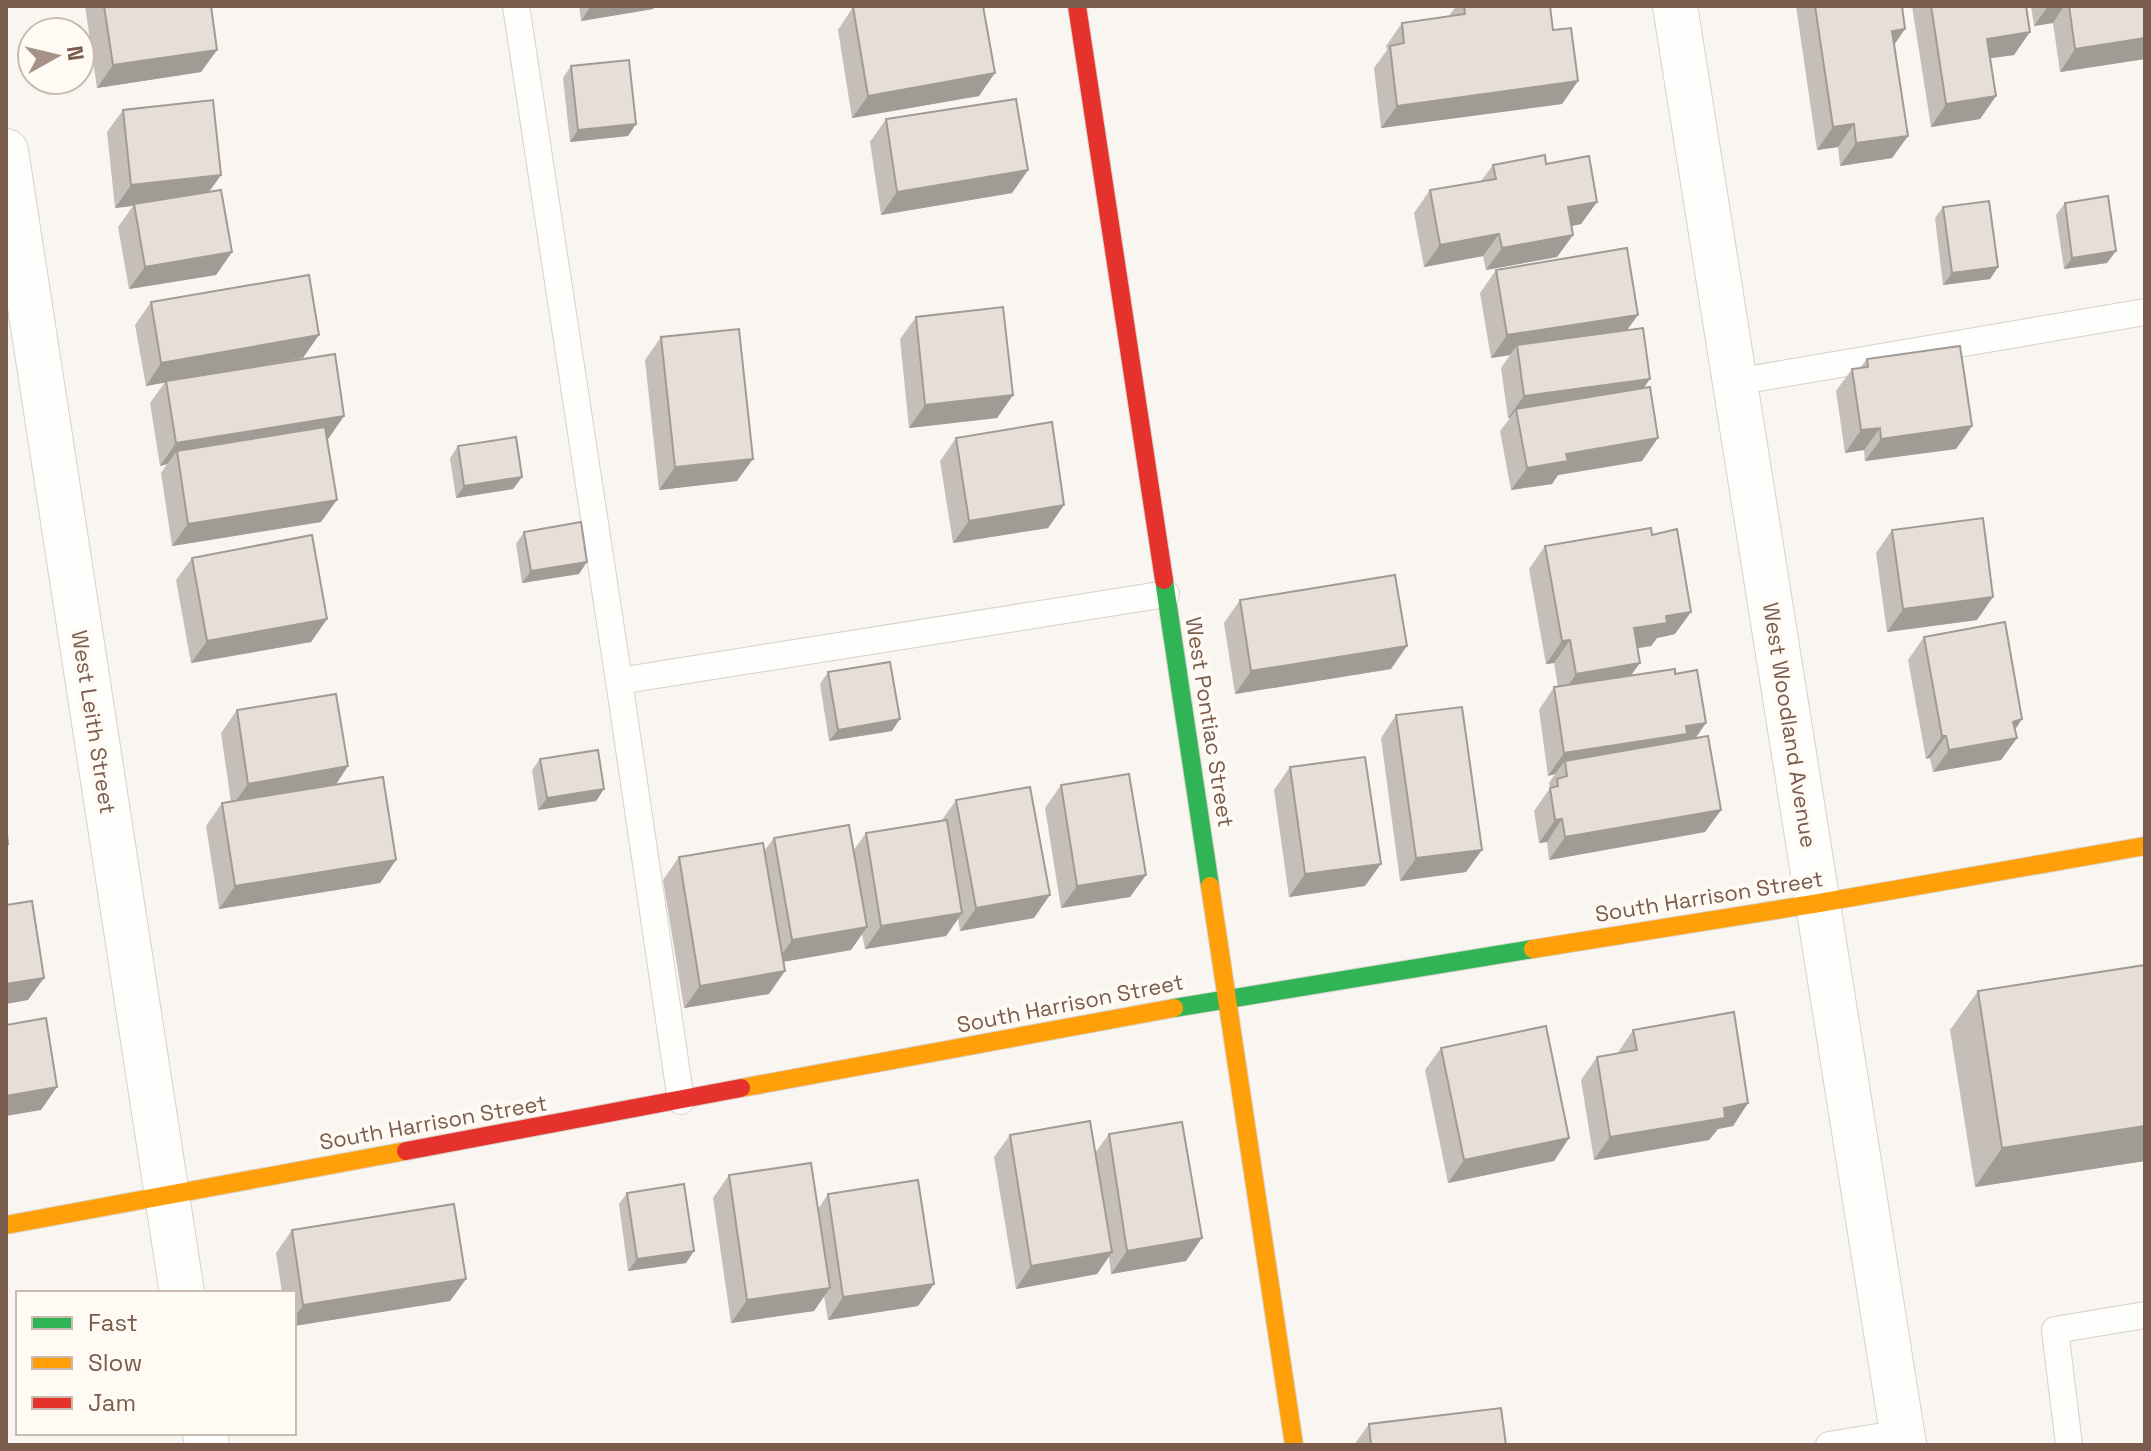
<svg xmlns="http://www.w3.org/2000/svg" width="2151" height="1451" viewBox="0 0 2151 1451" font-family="'Space Grotesk',sans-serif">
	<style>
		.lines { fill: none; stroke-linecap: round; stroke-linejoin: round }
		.lane-casing { stroke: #d7d1cb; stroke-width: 28 }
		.street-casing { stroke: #d7d1cb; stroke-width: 46 }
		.fast-casing { stroke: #d9d2cb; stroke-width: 20 }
		.slow-casing { stroke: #d9d2cb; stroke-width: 20 }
		.jam-casing { stroke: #d9d2cb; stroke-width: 20 }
		.lane { stroke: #fefefd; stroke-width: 26 }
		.street { stroke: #fefefd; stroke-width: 44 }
		.fast { stroke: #30b455; stroke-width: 18 }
		.slow { stroke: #ff9f0a; stroke-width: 18 }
		.jam { stroke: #e5322d; stroke-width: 18 }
		.wall { fill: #c6bfb9 }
		.shaded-wall { fill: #a19b96 }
		.building { fill: #e6ded7; stroke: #a19b96; stroke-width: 2 }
		.labels { text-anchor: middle; stroke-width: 8; stroke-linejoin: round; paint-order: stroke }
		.street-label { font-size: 22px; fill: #7a5c4d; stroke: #fffaf3 }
	</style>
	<rect width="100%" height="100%" fill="#f9f5f0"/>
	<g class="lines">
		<!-- lane casing -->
		<g class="lane-casing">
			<g id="lane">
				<polyline points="516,6 619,681 1166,594"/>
				<polyline points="1735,382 2145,312"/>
				<polyline points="619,681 681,1101"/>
				<polyline points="1829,1445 1902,1433"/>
				<polyline points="2069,1445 2055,1330 2145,1315"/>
			</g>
		</g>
		<!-- street casing -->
		<g class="street-casing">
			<g id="street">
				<polyline points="1675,6 1904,1445"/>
				<polyline points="6,151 182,1293"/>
				<polyline points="205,1433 207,1445"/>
			</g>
		</g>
		<!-- fast casing -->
		<g class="fast-casing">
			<g id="fast">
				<polyline points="1164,580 1210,886"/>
				<polyline points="1174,1008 1533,949"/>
			</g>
		</g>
		<!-- slow casing -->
		<g class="slow-casing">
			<g id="slow">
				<polyline points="1210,886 1294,1445"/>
				<polyline points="1533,949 1819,903 2145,846"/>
				<polyline points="741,1088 1174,1008"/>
				<polyline points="6,1225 406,1151"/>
			</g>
		</g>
		<!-- jam casing -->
		<g class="jam-casing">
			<g id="jam">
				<polyline points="1077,6 1164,580"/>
				<polyline points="406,1151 741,1088"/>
			</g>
		</g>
		<!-- lane -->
		<use href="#lane" class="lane"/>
		<!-- street -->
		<use href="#street" class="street"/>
		<!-- fast -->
		<use href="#fast" class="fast"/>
		<!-- slow -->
		<use href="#slow" class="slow"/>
		<!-- jam -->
		<use href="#jam" class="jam"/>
	</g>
	<!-- wall -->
	<g class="wall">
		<polygon points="85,6 211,6 217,50 201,72 97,88"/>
		<polygon points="579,6 655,6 653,9 581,21"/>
		<polygon points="1456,6 1550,6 1553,30 1578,81 1562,104 1381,128 1374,68 1387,50 1386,46 1402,23 1449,16"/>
		<polygon points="1796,6 1902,6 1894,45 1908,136 1892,158 1840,166 1838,147 1817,150"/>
		<polygon points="1912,6 2026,6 2014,55 1990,58 1996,96 1980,119 1931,127"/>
		<polygon points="2031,6 2145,6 2145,59 2060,72 2053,23 2034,26"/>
		<polygon points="853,7 979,96 852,118 838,30"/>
		<polygon points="571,66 636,124 628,136 570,142 563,78"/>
		<polygon points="123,110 221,175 209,192 232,252 216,275 129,289 118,227 133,206 115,208 107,132"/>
		<polygon points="886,119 1028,170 1012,193 881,215 870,142"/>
		<polygon points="1546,164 1597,202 1581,224 1571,226 1573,235 1557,257 1486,270 1483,256 1424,267 1414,213 1430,190 1481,181 1493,165"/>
		<polygon points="2065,203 2107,263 2064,269 2056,215"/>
		<polygon points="1943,207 1998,267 1990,279 1943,285 1935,218"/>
		<polygon points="1496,270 1627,330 1644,388 1642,461 1558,475 1552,484 1511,490 1500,431 1510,418 1508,418 1501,368 1510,355 1491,358 1480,293"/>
		<polygon points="151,302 303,358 255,366 344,416 328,439 327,439 321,522 172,546 161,473 167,464 160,466 150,403 165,382 146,386 135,325"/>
		<polygon points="916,317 1013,395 997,418 909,428 900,339"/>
		<polygon points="661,337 737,481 659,490 645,360"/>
		<polygon points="1867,359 1972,426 1956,449 1865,461 1864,450 1845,453 1836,391 1852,369 1860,368"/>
		<polygon points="956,438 1064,505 1048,528 953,543 940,461"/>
		<polygon points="458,446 522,477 513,489 456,498 450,458"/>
		<polygon points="1892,530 1977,620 1887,632 1876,553"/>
		<polygon points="524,532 579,574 522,583 516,544"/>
		<polygon points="1545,546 1675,634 1657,638 1651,646 1638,648 1631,676 1675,674 1706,723 1695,738 1721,810 1705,832 1549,860 1547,842 1539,843 1534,811 1550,788 1549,783 1555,774 1548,776 1539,710 1554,687 1558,687 1554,663 1546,664 1529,569"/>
		<polygon points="192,558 327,619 311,642 191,663 176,580"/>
		<polygon points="1240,600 1391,669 1235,694 1224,623"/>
		<polygon points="1924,637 2015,730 2017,738 2001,760 1933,772 1930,758 1926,759 1908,660"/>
		<polygon points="828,672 892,731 829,741 820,684"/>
		<polygon points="237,710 335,785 396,860 380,883 219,909 206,826 222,803 231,802 221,733"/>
		<polygon points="1396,715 1466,872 1400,881 1381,738"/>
		<polygon points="540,759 604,789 596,801 538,810 532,770"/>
		<polygon points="1290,767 1365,886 1289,897 1274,790"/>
		<polygon points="1061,785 1146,875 1130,897 1061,908 1045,808"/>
		<polygon points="956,800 1034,918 960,931 958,919 946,936 865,949 862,934 851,950 783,962 769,994 684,1008 663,880 679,857 764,851 774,838 853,851 866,833 942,820"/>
		<polygon points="2145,965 2145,1161 1975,1187 1950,1030 1978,991"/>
		<polygon points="1633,1030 1748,1103 1733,1126 1718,1129 1709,1140 1594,1160 1581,1080 1597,1057 1617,1054"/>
		<polygon points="1441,1048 1569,1138 1554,1161 1448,1183 1425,1070"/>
		<polygon points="1109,1134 1186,1261 1111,1274 1109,1257 1097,1274 1016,1289 994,1157 1010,1135 1095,1153"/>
		<polygon points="729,1175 818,1209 828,1194 934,1284 918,1306 828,1320 824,1296 814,1311 731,1323 713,1198"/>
		<polygon points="627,1193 686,1263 628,1271 619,1204"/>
		<polygon points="292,1230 466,1279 450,1301 294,1326 294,1293 282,1293 276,1253"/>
		<polygon points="1369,1424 1506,1445 1354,1445"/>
	</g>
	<!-- shaded-wall -->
	<g class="shaded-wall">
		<polygon points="591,6 655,6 653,9 581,21"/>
		<polygon points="2048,6 2064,6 2053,23 2034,26"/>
		<polygon points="1905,29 1890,51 1892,31"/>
		<polygon points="2030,32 2014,55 1971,61 1987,39"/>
		<polygon points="2145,38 2145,59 2060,72 2075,49"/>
		<polygon points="217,50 201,72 97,88 113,65"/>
		<polygon points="995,73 979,96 852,118 868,96"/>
		<polygon points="1578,81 1562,104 1381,128 1397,106"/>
		<polygon points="1996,96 1980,119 1931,127 1946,104"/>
		<polygon points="636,124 628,136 570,142 578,130"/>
		<polygon points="1854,124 1838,147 1817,150 1833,127"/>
		<polygon points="1908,136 1892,158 1840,166 1856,143"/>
		<polygon points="1028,170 1012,193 881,215 897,192"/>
		<polygon points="221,175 205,197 115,208 131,185"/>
		<polygon points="1597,202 1581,224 1552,230 1568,207"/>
		<polygon points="1499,234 1483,256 1424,267 1440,245"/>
		<polygon points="1573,235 1557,257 1486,270 1502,248"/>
		<polygon points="2116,251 2107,263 2064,269 2072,258"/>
		<polygon points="232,252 216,275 129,289 145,267"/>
		<polygon points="1998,267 1990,279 1943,285 1952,273"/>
		<polygon points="1638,315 1622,337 1517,345 1510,355 1491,358 1507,335"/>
		<polygon points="319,335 303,358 146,386 161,363"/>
		<polygon points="1650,379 1634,402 1516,409 1510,418 1508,418 1524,396"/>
		<polygon points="1013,395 997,418 909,428 925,405"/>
		<polygon points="344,416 328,439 179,463 177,451 167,464 160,466 176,443"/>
		<polygon points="1972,426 1956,449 1865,461 1881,439"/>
		<polygon points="1880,428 1864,450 1845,453 1861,430"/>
		<polygon points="1658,438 1642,461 1558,475 1552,484 1511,490 1527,468 1566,454"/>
		<polygon points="753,459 737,481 659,490 675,467"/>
		<polygon points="522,477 513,489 456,498 464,486"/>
		<polygon points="337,500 321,522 172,546 188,524"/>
		<polygon points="1064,505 1048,528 953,543 969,521"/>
		<polygon points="587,562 579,574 522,583 531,571"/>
		<polygon points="1993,597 1977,620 1887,632 1903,609"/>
		<polygon points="1691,612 1675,634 1657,638 1651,646 1619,651 1634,628 1666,616"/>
		<polygon points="327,619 311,642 191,663 207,641"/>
		<polygon points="1570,640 1554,663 1546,664 1562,641"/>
		<polygon points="1407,646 1391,669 1235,694 1251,671"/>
		<polygon points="1640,663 1624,685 1560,697 1576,674"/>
		<polygon points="900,719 892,731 829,741 838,730"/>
		<polygon points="2022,719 2009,739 2017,738 2001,760 1933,772 1949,750 2013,722"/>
		<polygon points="1706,723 1690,746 1565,761 1555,774 1548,776 1564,753 1686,726"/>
		<polygon points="1942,736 1946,736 1930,758 1926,759"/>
		<polygon points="348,766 333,789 232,806 248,784"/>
		<polygon points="604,789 596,801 538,810 547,798"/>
		<polygon points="1721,810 1705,832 1549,860 1565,837"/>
		<polygon points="1562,819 1547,842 1539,843 1555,820"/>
		<polygon points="1482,850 1466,872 1400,881 1416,858"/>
		<polygon points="396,860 380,883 219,909 235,886"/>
		<polygon points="1381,864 1365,886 1289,897 1305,874"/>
		<polygon points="1146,875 1130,897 1061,908 1077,886"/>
		<polygon points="1050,895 1034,918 960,931 976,908"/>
		<polygon points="962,913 946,936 865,949 881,926"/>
		<polygon points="867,927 851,950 776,963 792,940"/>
		<polygon points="785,971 769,994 684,1008 700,986"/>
		<polygon points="44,978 28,1000 6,1004 6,984"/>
		<polygon points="57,1087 41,1110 6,1116 6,1096"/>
		<polygon points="1748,1103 1733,1126 1718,1129 1709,1140 1594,1160 1610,1137 1724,1108"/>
		<polygon points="2145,1126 2145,1161 1975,1187 2002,1148"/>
		<polygon points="1569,1138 1554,1161 1448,1183 1464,1160"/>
		<polygon points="1202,1238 1186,1261 1111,1274 1127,1251"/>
		<polygon points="694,1251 686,1263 628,1271 637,1259"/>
		<polygon points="1112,1252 1097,1274 1016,1289 1031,1266"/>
		<polygon points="466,1279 450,1301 294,1326 294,1318 303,1305"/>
		<polygon points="934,1284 918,1306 828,1320 843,1297"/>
		<polygon points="830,1288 814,1311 731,1323 747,1300"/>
	</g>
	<!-- building -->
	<g class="building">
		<polygon points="104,6 211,6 217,50 113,65"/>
		<polygon points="860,6 983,6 995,73 868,96 853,7"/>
		<polygon points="1464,6 1550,6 1553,30 1571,28 1578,81 1397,106 1390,46 1404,43 1402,23 1465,14"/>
		<polygon points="1815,6 1902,6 1905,29 1892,31 1908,136 1856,143 1854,124 1833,127"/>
		<polygon points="1931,6 2026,6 2030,32 1987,39 1996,96 1946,104"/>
		<polygon points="2069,6 2145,6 2145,38 2075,49"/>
		<polygon points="629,60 636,124 578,130 571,66"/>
		<polygon points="1016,99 1028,170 897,192 886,119"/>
		<polygon points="213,100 221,175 131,185 123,110"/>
		<polygon points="1545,155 1546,164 1589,156 1597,202 1568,207 1573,235 1502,248 1499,234 1440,245 1430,190 1496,179 1493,165"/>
		<polygon points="221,190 232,252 145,267 134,204"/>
		<polygon points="2108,196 2116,251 2072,258 2065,203"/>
		<polygon points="1989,201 1998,267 1952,273 1943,207"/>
		<polygon points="1627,248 1638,315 1507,335 1496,270"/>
		<polygon points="309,275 319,335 161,363 151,302"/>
		<polygon points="1003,307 1013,395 925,405 916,317"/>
		<polygon points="1643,328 1650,379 1524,396 1517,345"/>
		<polygon points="739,329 753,459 675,467 661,337"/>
		<polygon points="1960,346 1972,426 1881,439 1880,428 1861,430 1852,369 1868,367 1867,359"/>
		<polygon points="335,354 344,416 176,443 166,381"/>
		<polygon points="1650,387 1658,438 1566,454 1568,461 1527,468 1516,409"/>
		<polygon points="1052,422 1064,505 969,521 956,438"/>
		<polygon points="325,427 337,500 188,524 177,451"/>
		<polygon points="516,437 522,477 464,486 458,446"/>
		<polygon points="1983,518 1993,597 1903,609 1892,530"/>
		<polygon points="581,522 587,562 531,571 524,532"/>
		<polygon points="1651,528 1652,535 1677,529 1691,612 1666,616 1667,623 1634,628 1640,663 1576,674 1570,640 1562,641 1545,546"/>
		<polygon points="312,535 327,619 207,641 192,558"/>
		<polygon points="1395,575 1407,646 1251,671 1240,600"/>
		<polygon points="2005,622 2022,719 2013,722 2017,738 1949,750 1946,736 1942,736 1924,637"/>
		<polygon points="890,662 900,719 838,730 828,672"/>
		<polygon points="1675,669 1675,674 1697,670 1706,723 1686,726 1687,734 1564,753 1554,687"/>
		<polygon points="336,694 348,766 248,784 237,710"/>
		<polygon points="1462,707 1482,850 1416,858 1396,715"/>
		<polygon points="1708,736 1721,810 1565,837 1562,819 1555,820 1550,788 1558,786 1557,779 1567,776 1565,761"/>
		<polygon points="598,750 604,789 547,798 540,759"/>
		<polygon points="1365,757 1381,864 1305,874 1290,767"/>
		<polygon points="1129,774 1146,875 1077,886 1061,785"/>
		<polygon points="383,777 396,860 235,886 222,803"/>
		<polygon points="1030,787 1050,895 976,908 956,800"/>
		<polygon points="947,820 962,913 881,926 866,833"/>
		<polygon points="849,825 867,927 792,940 774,838"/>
		<polygon points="6,826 8,844 6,844"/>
		<polygon points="763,843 785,971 700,986 679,857"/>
		<polygon points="32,901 44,978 6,984 6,905"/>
		<polygon points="2145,965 2145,1126 2002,1148 1978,991"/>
		<polygon points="1734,1012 1748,1103 1724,1108 1725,1118 1610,1137 1597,1057 1637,1050 1633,1030"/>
		<polygon points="46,1018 57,1087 6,1096 6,1025"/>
		<polygon points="1546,1026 1569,1138 1464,1160 1441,1048"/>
		<polygon points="1090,1121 1112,1252 1031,1266 1010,1135"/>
		<polygon points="1182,1122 1202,1238 1127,1251 1109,1134"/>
		<polygon points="811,1163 830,1288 747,1300 729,1175"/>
		<polygon points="918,1180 934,1284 843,1297 828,1194"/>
		<polygon points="684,1184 694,1251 637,1259 627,1193"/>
		<polygon points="454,1204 466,1279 303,1305 292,1230"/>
		<polygon points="1501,1408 1506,1445 1371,1445 1369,1424"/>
	</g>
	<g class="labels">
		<!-- street labels -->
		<g class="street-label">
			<text transform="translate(94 722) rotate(81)" y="8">West Leith Street</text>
			<text transform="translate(1210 722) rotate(81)" y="8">West Pontiac Street</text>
			<text transform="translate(1790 725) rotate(81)" y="8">West Woodland Avenue</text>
			<text transform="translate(1709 896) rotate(-9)" y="8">South Harrison Street</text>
			<text transform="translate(1070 1003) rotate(-11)" y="8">South Harrison Street</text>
			<text transform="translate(433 1122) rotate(-10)" y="8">South Harrison Street</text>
		</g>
	</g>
	<!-- border -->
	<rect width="2151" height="1451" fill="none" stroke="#7a5c4d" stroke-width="16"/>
	<!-- legend -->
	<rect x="16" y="1291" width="280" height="144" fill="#fffaf3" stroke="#cabbb1" stroke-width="2"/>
	<rect x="32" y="1317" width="40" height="12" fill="#30b455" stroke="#cabbb1" stroke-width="2"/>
	<text x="88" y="1331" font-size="24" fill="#7a5c4d">Fast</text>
	<rect x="32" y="1357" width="40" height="12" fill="#ff9f0a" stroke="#cabbb1" stroke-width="2"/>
	<text x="88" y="1371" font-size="24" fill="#7a5c4d">Slow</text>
	<rect x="32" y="1397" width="40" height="12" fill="#e5322d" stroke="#cabbb1" stroke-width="2"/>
	<text x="88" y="1411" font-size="24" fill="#7a5c4d">Jam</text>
	<!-- north arrow -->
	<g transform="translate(56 56) rotate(82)"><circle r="38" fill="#fffaf3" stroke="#cabbb1" stroke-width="2"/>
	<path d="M0-6L14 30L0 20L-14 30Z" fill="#a69286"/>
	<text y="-12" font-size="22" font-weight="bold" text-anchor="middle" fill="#7a5c4d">N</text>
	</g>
</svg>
